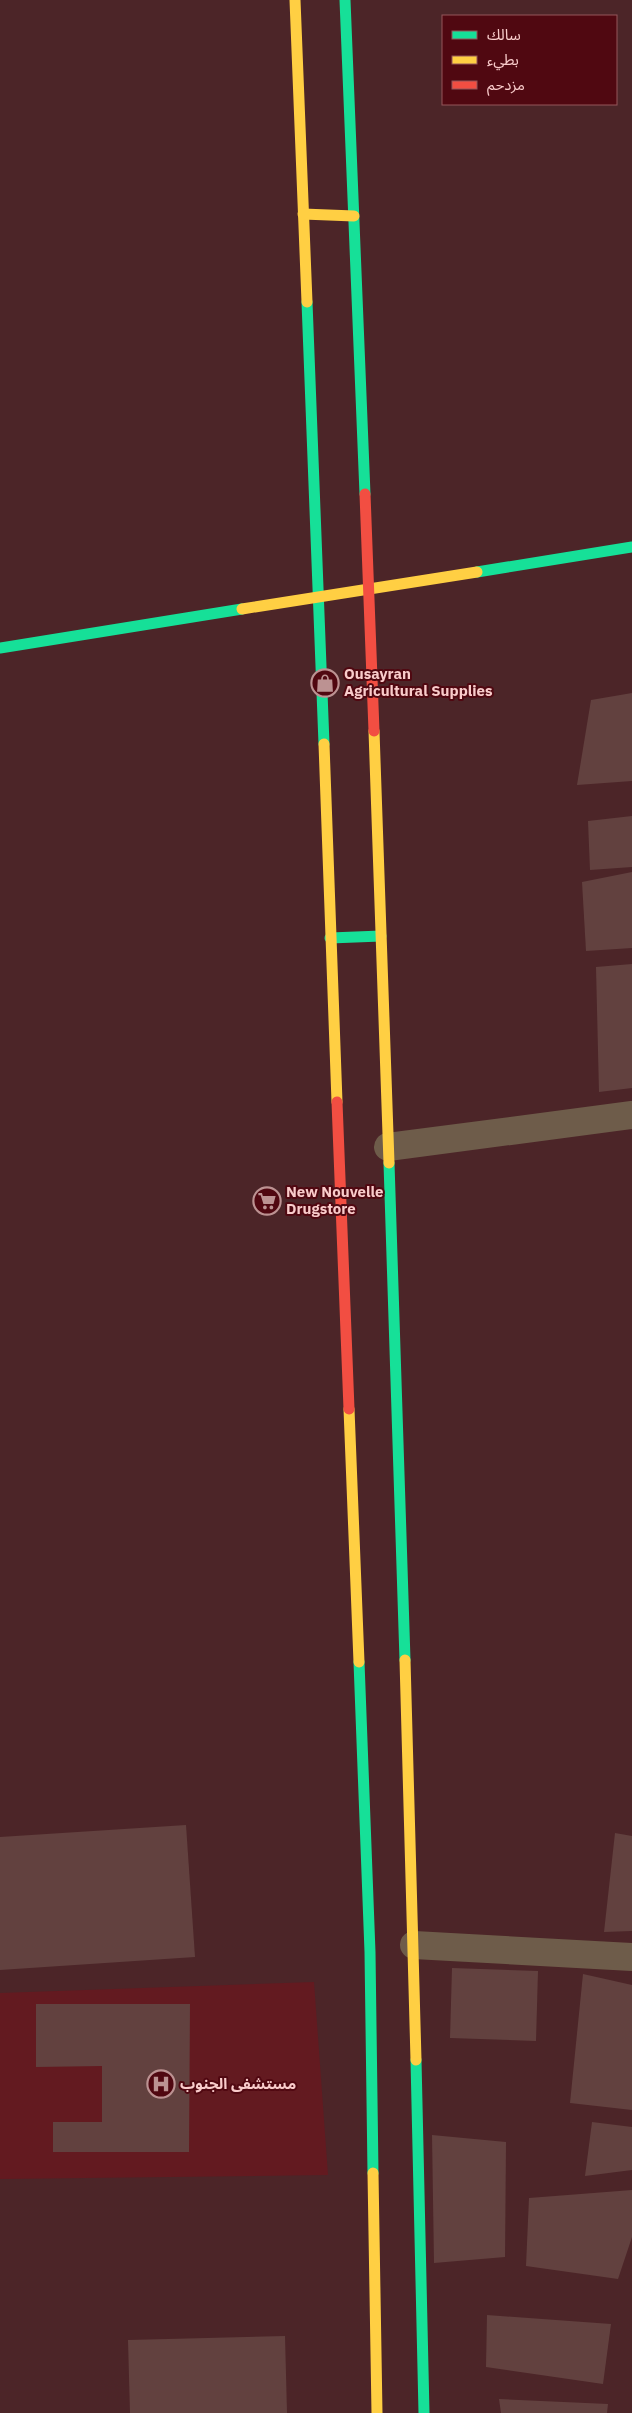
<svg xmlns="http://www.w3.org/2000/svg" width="632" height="2413" viewBox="0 0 632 2413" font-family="'IBM Plex Sans','Noto Sans Arabic',sans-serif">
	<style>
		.built { fill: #631a20 }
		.building { fill: #62413f }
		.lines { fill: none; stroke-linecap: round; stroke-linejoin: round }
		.street { stroke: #6e5c4a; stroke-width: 28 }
		.fast { stroke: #16e098; stroke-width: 11 }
		.slow { stroke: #ffcf43; stroke-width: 11 }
		.jam { stroke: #f24e42; stroke-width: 11 }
		.labels { text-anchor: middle; stroke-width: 4; stroke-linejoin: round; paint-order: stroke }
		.poi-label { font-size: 15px; font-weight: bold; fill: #f9cccb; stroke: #500811; text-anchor: start }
	</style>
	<rect width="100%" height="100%" fill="#4c2528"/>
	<!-- built -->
	<polygon class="built" points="314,1982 328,2175 0,2179 0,1993"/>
	<!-- building -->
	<g class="building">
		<polygon points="632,693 632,781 577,785 591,700"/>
		<polygon points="632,816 632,867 590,870 588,821"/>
		<polygon points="632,872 632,948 586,951 582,882"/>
		<polygon points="632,964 632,1088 599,1092 596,967"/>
		<polygon points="186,1825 195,1957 0,1970 0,1837"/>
		<polygon points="615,1833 632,1836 632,1931 604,1932"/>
		<polygon points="452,1968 538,1971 536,2041 450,2038"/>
		<polygon points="583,1974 632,1985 632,2110 570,2103"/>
		<polygon points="36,2004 190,2004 189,2152 53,2152 53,2122 102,2122 102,2066 36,2067"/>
		<polygon points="592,2122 632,2127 632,2170 585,2176"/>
		<polygon points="432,2135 506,2142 505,2257 434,2263"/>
		<polygon points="632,2190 632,2237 618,2279 526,2266 529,2198"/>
		<polygon points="487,2315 611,2324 603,2384 486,2367"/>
		<polygon points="285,2336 287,2413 130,2413 128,2340"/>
		<polygon points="499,2399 608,2404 607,2413 501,2413"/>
	</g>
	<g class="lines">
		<!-- street -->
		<g class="street">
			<polyline points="388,1147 632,1115"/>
			<polyline points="414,1945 632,1957"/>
		</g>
		<!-- fast -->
		<g class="fast">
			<polyline points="345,0 365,494"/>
			<polyline points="307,302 324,744"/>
			<polyline points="477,572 632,547"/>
			<polyline points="0,648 242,609"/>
			<polyline points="330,938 381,936"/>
			<polyline points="389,1163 405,1660"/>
			<polyline points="359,1662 370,1952 373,2173"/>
			<polyline points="416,2060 424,2413"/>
		</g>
		<!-- slow -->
		<g class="slow">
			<polyline points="295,0 307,302"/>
			<polyline points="303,214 354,216"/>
			<polyline points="242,609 477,572"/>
			<polyline points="374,731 389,1163"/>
			<polyline points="324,744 337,1102"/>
			<polyline points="349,1409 359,1662"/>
			<polyline points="405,1660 416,2060"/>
			<polyline points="373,2173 377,2413"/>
		</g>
		<!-- jam -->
		<g class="jam">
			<polyline points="365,494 374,731"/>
			<polyline points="337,1102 349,1409"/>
		</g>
	</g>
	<!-- icons -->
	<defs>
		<g id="shop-ring" transform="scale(1.4375)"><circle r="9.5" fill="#500811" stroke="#bc9292" stroke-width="1.5"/><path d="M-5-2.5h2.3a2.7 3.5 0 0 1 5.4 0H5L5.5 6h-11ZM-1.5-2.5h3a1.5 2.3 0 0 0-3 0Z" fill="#bc9292"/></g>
		<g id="supermarket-ring" transform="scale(1.4375)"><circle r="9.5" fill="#500811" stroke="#bc9292" stroke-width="1.5"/><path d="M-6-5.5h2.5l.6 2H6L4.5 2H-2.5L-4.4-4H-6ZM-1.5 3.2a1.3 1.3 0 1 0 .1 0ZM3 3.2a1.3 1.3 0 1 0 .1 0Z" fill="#bc9292"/></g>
		<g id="hospital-ring" transform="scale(1.4375)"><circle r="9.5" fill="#500811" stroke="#bc9292" stroke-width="1.5"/><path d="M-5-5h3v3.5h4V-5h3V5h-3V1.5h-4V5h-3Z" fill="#bc9292"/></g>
	</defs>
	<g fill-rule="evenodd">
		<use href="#shop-ring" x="325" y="683"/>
		<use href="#supermarket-ring" x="267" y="1201"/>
		<use href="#hospital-ring" x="161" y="2084"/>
	</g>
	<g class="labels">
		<!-- poi labels -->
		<g class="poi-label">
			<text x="344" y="679">Ousayran<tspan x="344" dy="17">Agricultural Supplies</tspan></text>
			<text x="286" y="1197">New Nouvelle<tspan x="286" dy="17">Drugstore</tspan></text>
			<text x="180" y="2089">مستشفى الجنوب</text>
		</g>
	</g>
	<!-- legend -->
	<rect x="442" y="15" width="175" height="90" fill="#500811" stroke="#94565b"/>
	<rect x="452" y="31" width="25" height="8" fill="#16e098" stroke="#94565b"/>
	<text x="487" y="40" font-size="15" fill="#f9cccb">سالك</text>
	<rect x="452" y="56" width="25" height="8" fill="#ffcf43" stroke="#94565b"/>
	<text x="487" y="65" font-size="15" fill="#f9cccb">بطيء</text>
	<rect x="452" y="81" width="25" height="8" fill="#f24e42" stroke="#94565b"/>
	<text x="487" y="90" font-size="15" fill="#f9cccb">مزدحم</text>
</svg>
